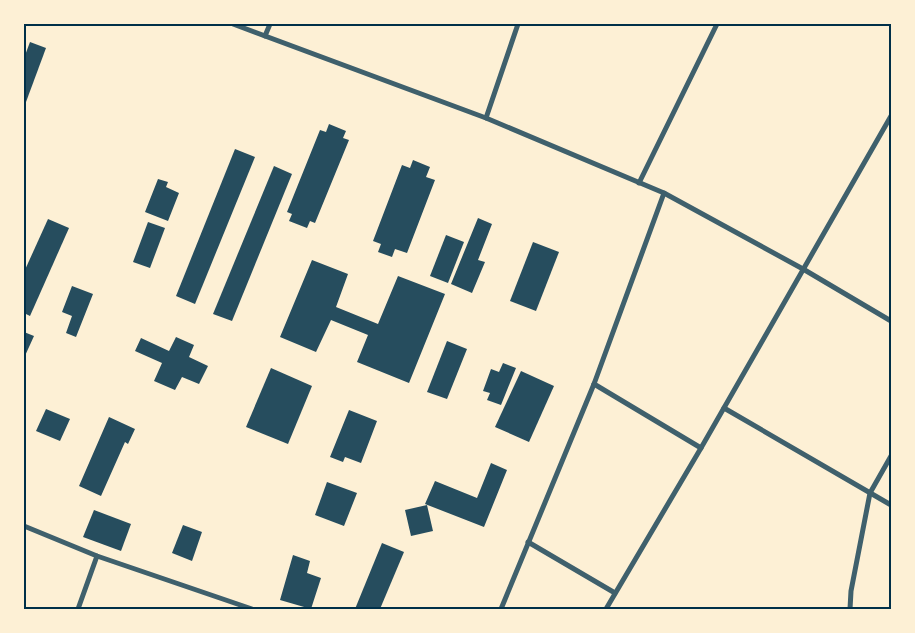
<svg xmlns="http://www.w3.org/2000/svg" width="915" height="633" viewBox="0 0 915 633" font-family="'Varela Round',sans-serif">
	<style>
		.building { fill: #264d5e }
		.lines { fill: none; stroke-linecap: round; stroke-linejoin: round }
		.minor { stroke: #3f606c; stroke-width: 5 }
		.neatline { fill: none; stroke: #003049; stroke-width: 2 }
	</style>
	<rect width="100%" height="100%" fill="#fdf0d5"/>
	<!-- building -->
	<g class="building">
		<polygon points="30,42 46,48 26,102 24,101 24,58"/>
		<polygon points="329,124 346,131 343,138 349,140 315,223 310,221 307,228 289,221 292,214 287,212 320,130 326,132"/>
		<polygon points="235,149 255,157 195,304 176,296"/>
		<polygon points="413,160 430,167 426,177 435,180 407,253 395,249 392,257 378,252 381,244 373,241 402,165 410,168"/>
		<polygon points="274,166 292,174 232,321 213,314"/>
		<polygon points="158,179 168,182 166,187 179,193 168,221 145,212"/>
		<polygon points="478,218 492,224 478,260 485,262 472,293 451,284"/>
		<polygon points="48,219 69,228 30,316 24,313 24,272"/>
		<polygon points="148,222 165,228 150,268 133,262"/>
		<polygon points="446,235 464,242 448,283 430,276"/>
		<polygon points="533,242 559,252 536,311 510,301"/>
		<polygon points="312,260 348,274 336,307 378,324 398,276 445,294 409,383 357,362 368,335 331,320 316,352 280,337"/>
		<polygon points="72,286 93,294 76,337 66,333 72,316 62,312"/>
		<polygon points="24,332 34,336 24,358"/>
		<polygon points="176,337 194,345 189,357 208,366 199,384 182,377 175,390 154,381 162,363 135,351 141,338 169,351"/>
		<polygon points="447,341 467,349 447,399 427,392"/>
		<polygon points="503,363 516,368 501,405 487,400 490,393 483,391 491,369 499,372"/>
		<polygon points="271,368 312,386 288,444 246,427"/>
		<polygon points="521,371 554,386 529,442 495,427"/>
		<polygon points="46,409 70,419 60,441 36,431"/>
		<polygon points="349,410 377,421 361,463 345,457 343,462 330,457"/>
		<polygon points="109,417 135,429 128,444 125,442 101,496 79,486"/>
		<polygon points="491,463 507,470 484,527 425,504 435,481 477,498"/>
		<polygon points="327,482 357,493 344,526 315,515"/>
		<polygon points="427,505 433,531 411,536 405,510"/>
		<polygon points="94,510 131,524 121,551 83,537"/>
		<polygon points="183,525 202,532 192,561 172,553"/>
		<polygon points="382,543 404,552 380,609 355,609"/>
		<polygon points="293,555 310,561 307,573 321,578 311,609 280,600"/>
	</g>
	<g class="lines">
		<!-- minor -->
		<g class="minor">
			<polyline points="233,24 486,118 664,193 803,269 891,321"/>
			<polyline points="265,36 270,24"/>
			<polyline points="486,118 518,24"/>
			<polyline points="639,183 717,24"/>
			<polyline points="594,384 701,448"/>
			<polyline points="724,408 891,505"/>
			<polyline points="24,526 97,556 252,609"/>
			<polyline points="528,542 615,593"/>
			<polyline points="78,609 97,556"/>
			<polyline points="501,609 594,384 664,193"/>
			<polyline points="606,609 701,448 891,116"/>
			<polyline points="850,609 851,591 870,493 891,456"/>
		</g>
	</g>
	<!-- border -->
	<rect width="915" height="633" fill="none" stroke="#fdf0d5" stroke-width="50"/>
	<rect x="25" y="25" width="865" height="583" class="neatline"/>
</svg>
